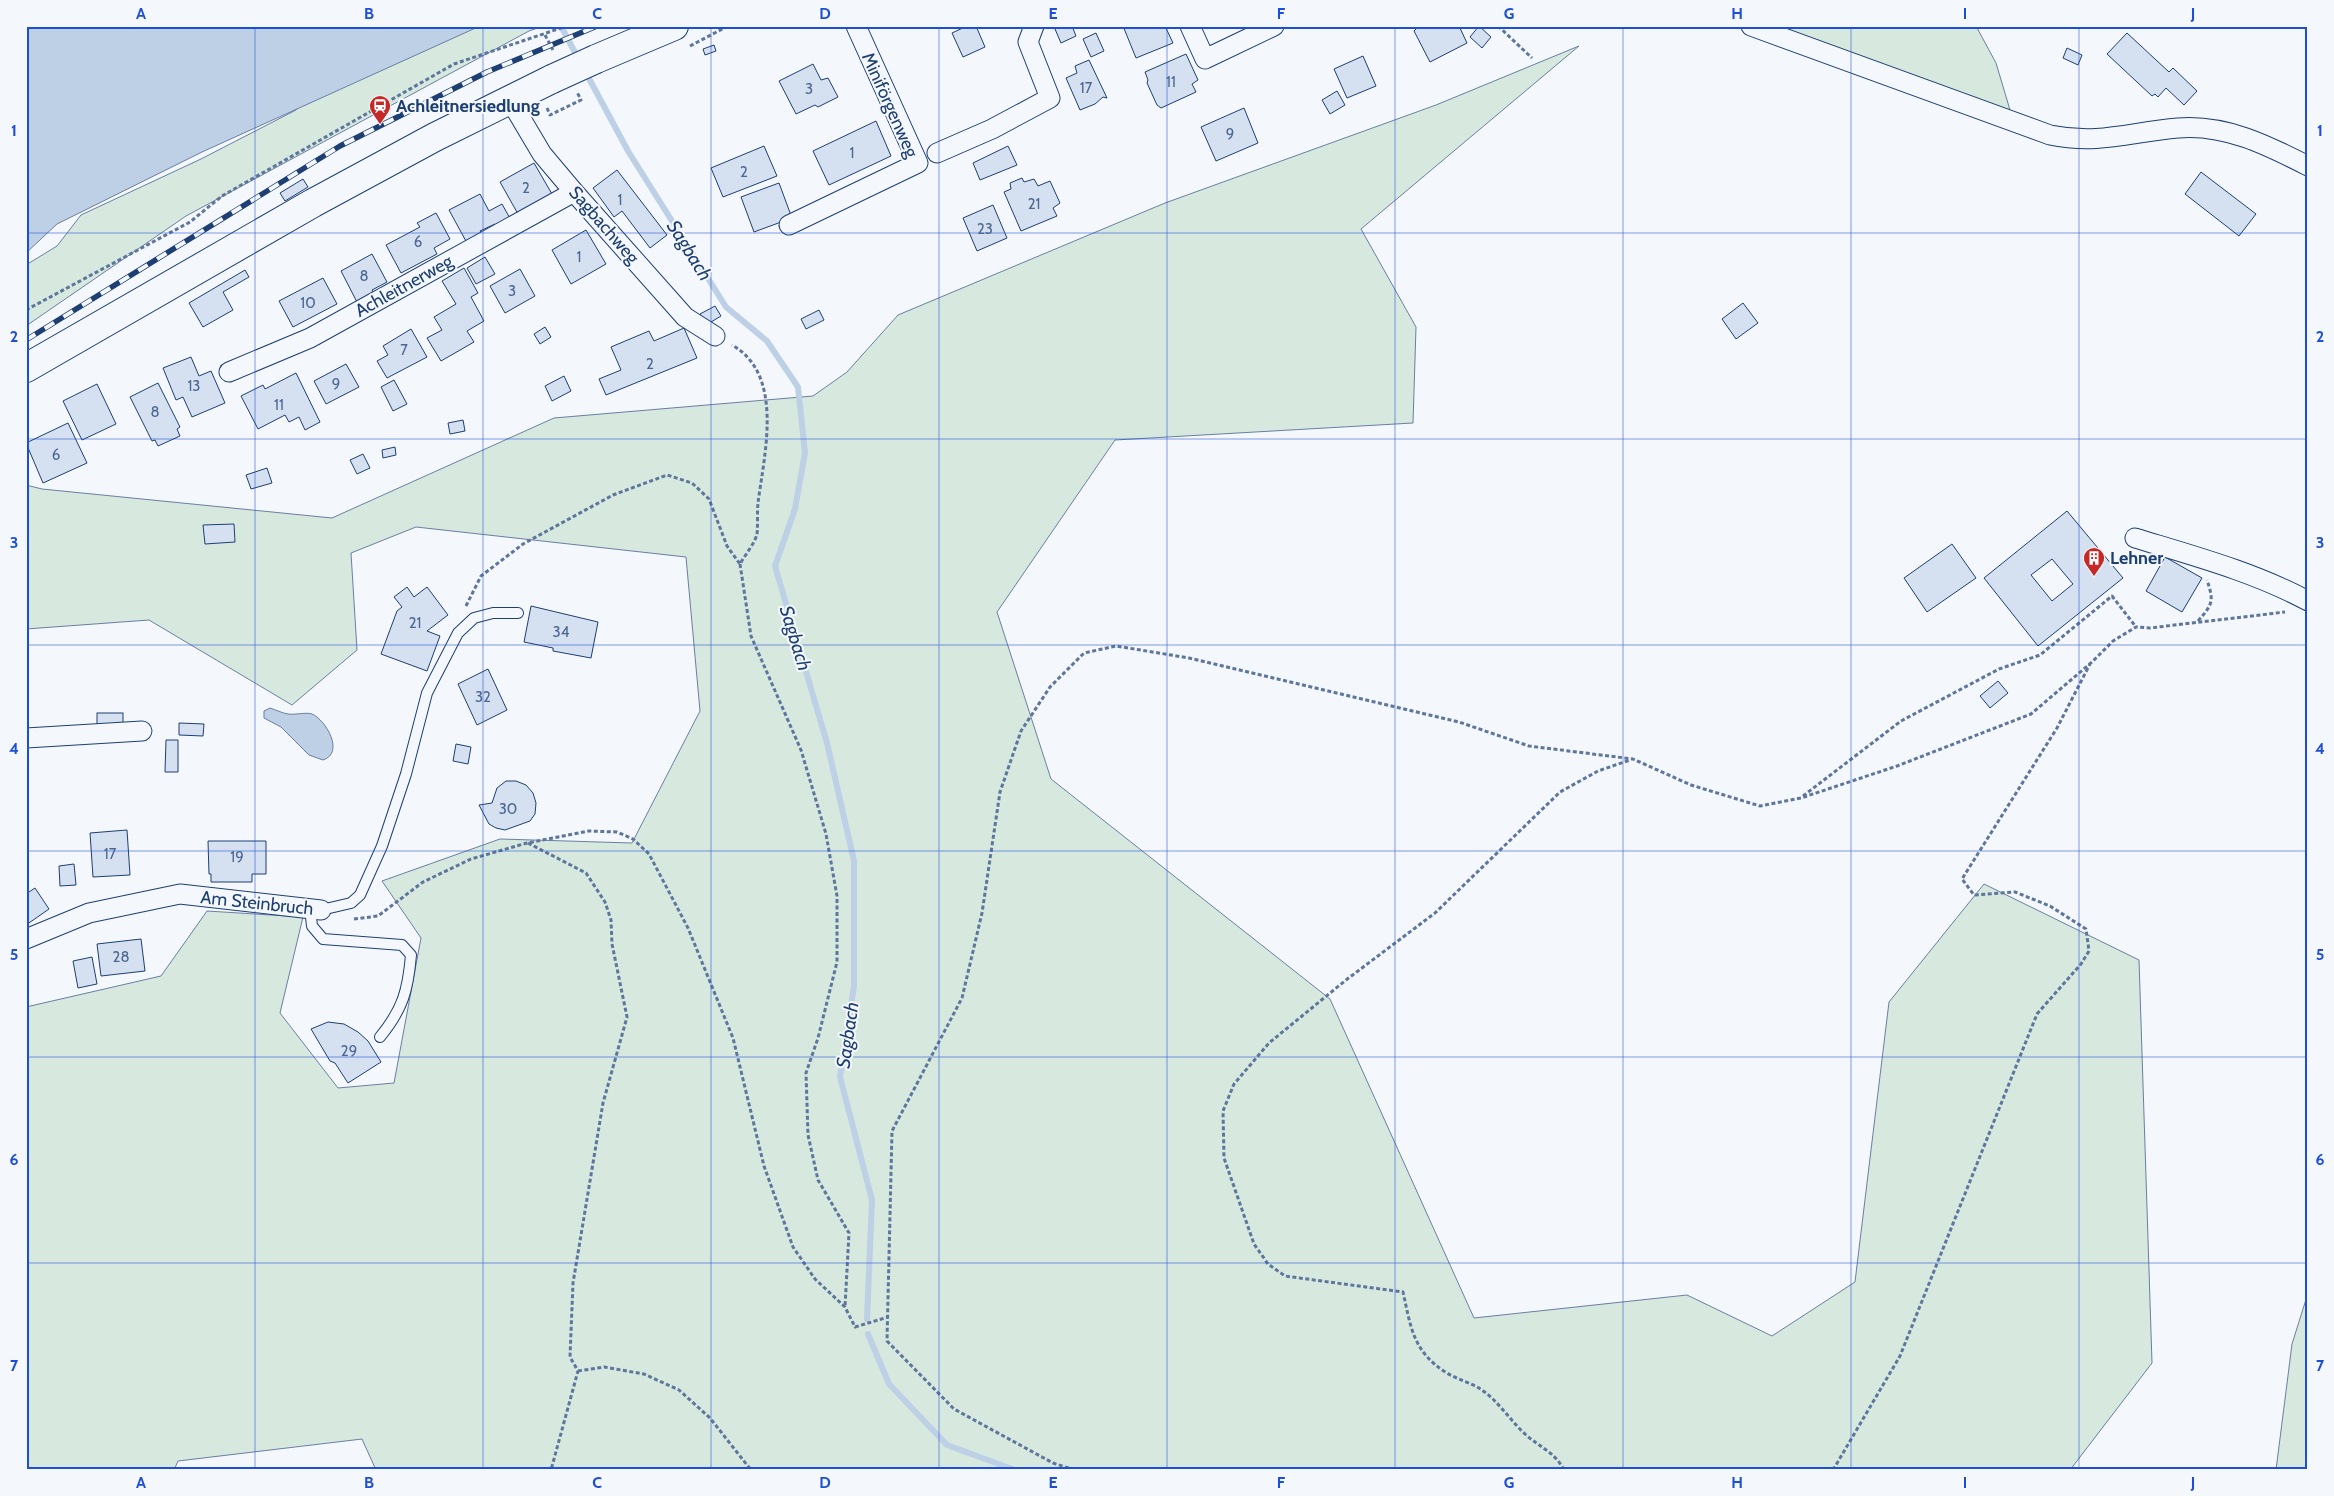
<svg xmlns="http://www.w3.org/2000/svg" width="2334" height="1496" viewBox="0 0 2334 1496" font-family="Cabin,sans-serif">
	<style>
		.green { fill: #d7e8df; stroke: #687fa3 }
		.water { fill: #bed0e5; stroke: #687fa3 }
		.lines { fill: none; stroke-linecap: round; stroke-linejoin: round }
		.stream { stroke: #bed0e5; stroke-width: 6 }
		.building { fill: #d5e0f0; stroke: #1d3f73; fill-rule: evenodd }
		.service-casing { stroke: #1d3f73; stroke-width: 12 }
		.minor-casing { stroke: #1d3f73; stroke-width: 21 }
		.primary-casing { stroke: #1d3f73; stroke-width: 30 }
		.path { stroke: #5e769c; stroke-width: 3; stroke-dasharray: 4 2.5; stroke-linecap: butt }
		.service { stroke: #f4f7fb; stroke-width: 10 }
		.minor { stroke: #f4f7fb; stroke-width: 19 }
		.primary { stroke: #f4f7fb; stroke-width: 28 }
		.rail-casing { stroke: #1d3f73; stroke-width: 5.5 }
		.rail { stroke: #f4f7fb; stroke-width: 4; stroke-dasharray: 11; stroke-linecap: butt }
		.primary-bridge-casing { stroke: #1d3f73; stroke-width: 30; stroke-linecap: butt }
		.primary-bridge { stroke: #f4f7fb; stroke-width: 28 }
		.grid { fill: none; stroke: #1d4ed8; stroke-width: 1; stroke-opacity: 0.55 }
		.labels { text-anchor: middle; stroke-width: 4; stroke-linejoin: round; paint-order: stroke }
		.number-label { font-size: 15px; fill: #4b6792 }
		.street-label { font-size: 18px; fill: #1d3f73; stroke: #f4f7fb }
		.poi-label { font-size: 18px; font-weight: bold; fill: #1d3f73; stroke: #f4f7fb; text-anchor: start }
		.water-label { font-size: 19px; font-style: italic; fill: #1d3f73; stroke: #f4f7fb }
		.neatline { fill: none; stroke: #1d4ed8; stroke-width: 2 }
		.grid-label { font-size: 16px; text-anchor: middle; font-weight: bold; fill: #1d4ed8 }
	</style>
	<rect width="100%" height="100%" fill="#f4f7fb"/>
	<!-- green -->
	<g class="green">
		<polygon points="390,26 543,26 529,31 186,216 26,326 26,265 57,246 81,215 201,159 296,110 370,37"/>
		<polygon points="1770,26 1976,26 1996,63 2013,120"/>
		<polygon points="1579,46 1361,229 1416,327 1413,423 1115,440 997,612 1051,779 1330,999 1474,1318 1687,1295 1772,1336 1855,1282 1889,1002 1984,884 2139,960 2152,1363 2070,1470 376,1470 362,1439 178,1461 174,1470 26,1470 26,1007 161,976 207,911 303,917 280,1013 338,1088 394,1083 421,938 382,881 500,839 632,843 700,711 686,557 416,527 351,553 357,650 292,705 149,620 26,629 26,485 42,489 332,518 554,418 813,396 847,372 898,315 1165,203 1436,105"/>
		<polygon points="2308,1293 2308,1470 2276,1470 2292,1344"/>
	</g>
	<!-- water -->
	<g class="water">
		<polygon points="26,26 480,26 202,152 57,224 26,253"/>
		<path d="M270,708C276,710 282,713 288,714C296,715 305,712 312,714C326,720 345,753 323,760L309,755L281,727L264,718V711Z"/>
	</g>
	<g class="lines">
		<!-- stream -->
		<g class="stream">
			<polyline points="561,26 579,60"/>
			<polyline points="585,71 628,151 726,307 767,341 798,387 805,453 795,509 775,566 827,743 854,861 854,986 840,1077 872,1200 867,1319"/>
			<polyline points="868,1334 889,1384 947,1445 1015,1470"/>
		</g>
	</g>
	<!-- building -->
	<g class="building">
		<polygon points="967,26 976,26 985,47 963,57 952,33"/>
		<polygon points="1061,26 1072,26 1076,36 1061,43 1055,29"/>
		<polygon points="1165,26 1173,43 1136,58 1123,26"/>
		<polygon points="1419,26 1459,26 1467,43 1430,62 1414,31"/>
		<polygon points="1479,26 1491,37 1482,48 1470,37"/>
		<polygon points="1096,33 1104,51 1091,57 1083,39"/>
		<polygon points="2127,33 2169,72 2173,68 2197,91 2184,105 2166,88 2158,97 2155,94 2152,96 2107,54"/>
		<polygon points="714,45 716,51 705,55 703,49"/>
		<polygon points="2067,48 2082,55 2078,65 2063,58"/>
		<polygon points="1186,54 1198,80 1192,84 1196,92 1161,108 1157,105 1147,83 1148,80 1145,72"/>
		<polygon points="1363,56 1376,86 1347,98 1334,69"/>
		<polygon points="1089,60 1107,98 1103,97 1095,104 1080,110 1066,78 1077,73 1075,66"/>
		<polygon points="813,64 821,80 828,78 838,97 818,107 815,105 796,114 779,81"/>
		<polygon points="1337,91 1345,105 1330,114 1322,100"/>
		<polygon points="1244,108 1258,143 1216,161 1201,127"/>
		<polygon points="876,121 891,156 829,185 813,151"/>
		<polygon points="764,146 777,176 723,197 711,168"/>
		<polygon points="1008,146 1017,165 980,180 973,163"/>
		<polygon points="534,163 552,194 518,214 500,182"/>
		<polygon points="617,170 667,235 650,248 622,211 614,217 593,188"/>
		<polygon points="2201,172 2256,214 2239,236 2185,194"/>
		<polygon points="1022,178 1024,182 1034,179 1038,186 1050,181 1060,203 1053,208 1057,216 1021,231 1004,192 1011,189 1010,183"/>
		<polygon points="303,179 308,187 285,201 280,193"/>
		<polygon points="779,183 792,218 754,232 741,197"/>
		<polygon points="480,194 489,211 502,204 512,222 497,229 495,224 480,231 483,235 467,243 449,210"/>
		<polygon points="993,205 1007,238 977,251 963,218"/>
		<polygon points="436,213 450,239 434,248 437,254 401,273 386,245 420,227 417,223"/>
		<polygon points="586,230 606,264 571,284 552,250"/>
		<polygon points="372,254 387,282 372,290 375,295 358,304 341,271"/>
		<polygon points="485,257 495,274 476,284 467,268"/>
		<polygon points="464,268 478,293 471,297 484,321 467,331 474,342 441,361 427,338 442,330 434,317 456,304 442,281"/>
		<polygon points="520,269 535,296 505,313 490,286"/>
		<polygon points="245,270 249,277 223,292 233,310 203,327 189,303"/>
		<polygon points="323,278 337,304 293,327 279,301"/>
		<polygon points="1743,303 1758,323 1736,339 1722,319"/>
		<polygon points="715,306 721,316 706,325 700,314"/>
		<polygon points="819,310 824,320 806,329 801,319"/>
		<polygon points="545,327 551,337 540,344 534,334"/>
		<polygon points="684,328 697,358 606,395 599,379 621,370 611,347 649,331 654,341"/>
		<polygon points="411,329 427,357 387,378 377,361 388,355 383,346"/>
		<polygon points="191,357 199,376 211,371 225,403 192,417 183,397 176,400 163,368"/>
		<polygon points="346,364 359,387 326,404 314,381"/>
		<polygon points="296,373 320,422 305,430 299,417 289,422 285,415 258,429 241,396 263,385 265,389"/>
		<polygon points="564,376 571,391 552,401 545,386"/>
		<polygon points="394,380 407,404 393,411 381,387"/>
		<polygon points="158,383 180,427 177,429 180,436 158,446 155,440 152,441 130,397"/>
		<polygon points="97,384 116,424 82,440 63,401"/>
		<polygon points="463,420 465,431 450,434 448,423"/>
		<polygon points="68,423 87,463 43,483 26,443"/>
		<polygon points="395,447 396,455 383,458 382,450"/>
		<polygon points="363,454 370,468 357,474 350,460"/>
		<polygon points="267,468 272,483 251,489 246,475"/>
		<path d="M2067,511L2123,578L2038,646L1984,578ZM2052,559L2073,584L2052,601L2031,575Z"/>
		<polygon points="234,524 235,542 205,544 203,525"/>
		<polygon points="1952,544 1976,578 1927,612 1904,578"/>
		<polygon points="2165,557 2202,578 2182,612 2146,591"/>
		<polygon points="407,587 414,597 427,587 448,615 427,631 440,636 427,671 381,654 397,611 402,607 394,597"/>
		<polygon points="531,606 598,622 591,658 553,651 553,648 524,642"/>
		<polygon points="488,669 507,710 477,725 458,684"/>
		<polygon points="1998,681 2008,693 1990,708 1980,696"/>
		<rect x="97" y="713" width="26" height="13"/>
		<polygon points="179,723 204,724 203,736 179,735"/>
		<polygon points="166,740 178,740 178,772 165,772"/>
		<polygon points="456,744 471,747 468,764 453,761"/>
		<polygon points="506,781 516,781 526,785 533,793 536,803 535,814 530,821 505,830 496,828 489,824 479,805 492,803 497,788"/>
		<polygon points="127,830 130,875 93,877 90,833"/>
		<polygon points="208,841 266,841 266,874 252,874 252,882 211,882 211,874 209,874"/>
		<polygon points="74,864 76,885 60,886 59,866"/>
		<polygon points="35,888 49,909 26,925 26,894"/>
		<polygon points="141,939 145,971 101,976 97,944"/>
		<polygon points="92,957 97,984 78,988 73,961"/>
		<polygon points="328,1022 344,1024 358,1032 368,1041 381,1062 348,1083 335,1063 330,1061 311,1029"/>
	</g>
	<g class="lines">
		<!-- service casing -->
		<g class="service-casing">
			<g id="service">
				<path d="M310,908L312,926L323,939L402,945L411,955C408,990 403,1009 380,1037"/>
				<polyline points="321,910 351,903 360,895 382,846 406,774 427,693 458,633 474,618 493,613 518,613"/>
			</g>
		</g>
		<!-- minor casing -->
		<g class="minor-casing">
			<g id="minor">
				<polyline points="1190,26 1205,59 1274,26"/>
				<path d="M1751,26L2050,135C2100,145 2130,132 2178,128C2225,124 2267,145 2308,166"/>
				<polyline points="510,100 542,154 574,192 685,317 715,336"/>
				<polyline points="937,153 992,129 1050,98 1028,42 1034,26"/>
				<polyline points="789,225 918,163 856,26"/>
				<polyline points="229,372 310,338 574,192"/>
				<path d="M2135,538C2194,556 2254,572 2308,601"/>
				<polyline points="26,738 142,731"/>
				<polyline points="26,939 89,913 180,894 321,910"/>
			</g>
		</g>
		<!-- primary casing -->
		<g class="primary-casing">
			<g id="primary">
				<polyline points="596,59 674,26"/>
				<polyline points="26,368 313,203 435,137 552,79"/>
			</g>
		</g>
		<!-- path -->
		<g class="path">
			<polyline points="1498,26 1532,58"/>
			<polyline points="545,35 554,52"/>
			<polyline points="690,46 728,26"/>
			<polyline points="547,108 550,115 581,100 577,92"/>
			<polyline points="26,310 190,222 222,196 454,64 567,26"/>
			<polyline points="740,564 751,636 801,750 826,834 837,896 837,962 818,1038 806,1073 808,1135 818,1180 849,1233 845,1307"/>
			<path d="M466,606L481,576L523,544L613,495L667,475L692,483L709,499L727,546L740,564C745,555 755,543 757,534C758,524 757,513 758,503C764,455 785,375 732,345"/>
			<path d="M2198,621C2213,604 2214,601 2207,580"/>
			<polyline points="1803,796 1901,721 1999,669 2040,655 2112,596 2136,627"/>
			<polyline points="528,843 586,873 605,902 611,920 612,944 627,1017 603,1103 573,1283 570,1357 578,1371 551,1470"/>
			<polyline points="354,919 378,916 423,882 471,859 527,843 589,831 617,832 633,839 649,854 688,928 733,1038 764,1166 793,1247 815,1279 845,1307 855,1327 888,1317"/>
			<polyline points="578,1371 604,1367 644,1374 679,1390 710,1418 751,1470"/>
			<polyline points="1075,1470 1053,1463 954,1409 887,1341 892,1131 962,998 982,913 1000,792 1021,731 1050,687 1084,653 1116,646 1189,658 1459,722 1529,746 1633,759 1691,785 1760,806 1801,798 1897,766 2031,714 2092,662 2113,641 2136,627 2150,628 2285,612"/>
			<path d="M1564,1470C1555,1452 1539,1447 1525,1434C1510,1420 1499,1402 1482,1390C1472,1383 1458,1380 1447,1373C1413,1352 1411,1328 1403,1292L1285,1276L1268,1264L1254,1244L1224,1158L1223,1111L1234,1084L1269,1043L1346,980L1435,913L1560,792L1598,771L1630,760"/>
			<polyline points="1833,1470 1900,1356 2037,1014 2081,964 2089,951 2086,929 2050,906 2015,892 1974,895 1962,879 2057,728 2090,664"/>
		</g>
		<!-- service -->
		<use href="#service" class="service"/>
		<!-- minor -->
		<use href="#minor" class="minor"/>
		<!-- primary -->
		<use href="#primary" class="primary"/>
		<!-- rail casing -->
		<g class="rail-casing">
			<polyline id="rail" points="26,340 340,146 487,72 597,26"/>
		</g>
		<!-- rail -->
		<use href="#rail" class="rail"/>
		<!-- primary-bridge casing -->
		<g class="primary-bridge-casing">
			<polyline id="primary-bridge" points="552,79 596,59"/>
		</g>
		<!-- primary-bridge -->
		<use href="#primary-bridge" class="primary-bridge"/>
	</g>
	<!-- grid -->
	<path class="grid" d="M255,26V1470M483,26V1470M711,26V1470M939,26V1470M1167,26V1470M1395,26V1470M1623,26V1470M1851,26V1470M2079,26V1470M26,233H2308M26,439H2308M26,645H2308M26,851H2308M26,1057H2308M26,1263H2308"/>
	<!-- icons -->
	<defs>
		<g id="station-pin" transform="scale(1.125)"><path d="M0 17L-7.5 6A9.5 9.5 0 1 1 7.5 6Z" fill="#c62828" stroke="#f4f7fb"/><path d="M-3-6H3Q5-6 5-4V2Q5 4 3 4L4.5 6H3L1.5 4h-3L-3 6H-4.5L-3 4Q-5 4-5 2V-4Q-5-6-3-6ZM-3.5-4v3h7v-3ZM-3.5 1v1.5H-2V1ZM2 1v1.5H3.5V1Z" fill="#fff"/></g>
		<g id="building-pin" transform="scale(1.125)"><path d="M0 17L-7.5 6A9.5 9.5 0 1 1 7.5 6Z" fill="#c62828" stroke="#f4f7fb"/><path d="M-4-6H4V6H1V3H-1V6H-4ZM-2.5-4.3h1.7v1.8h-1.7ZM.8-4.3h1.7v1.8H.8ZM-2.5-1h1.7V.8h-1.7ZM.8-1h1.7V.8H.8Z" fill="#fff"/></g>
	</defs>
	<g fill-rule="evenodd">
		<use href="#station-pin" x="380" y="106"/>
		<use href="#building-pin" x="2094" y="558"/>
	</g>
	<g class="labels">
		<!-- number labels -->
		<g class="number-label">
			<text x="1171" y="87">11</text>
			<text x="1086" y="93">17</text>
			<text x="809" y="94">3</text>
			<text x="1230" y="139">9</text>
			<text x="852" y="158">1</text>
			<text x="744" y="177">2</text>
			<text x="526" y="193">2</text>
			<text x="620" y="205">1</text>
			<text x="1034" y="209">21</text>
			<text x="985" y="234">23</text>
			<text x="418" y="247">6</text>
			<text x="579" y="262">1</text>
			<text x="364" y="281">8</text>
			<text x="512" y="296">3</text>
			<text x="308" y="308">10</text>
			<text x="404" y="355">7</text>
			<text x="650" y="369">2</text>
			<text x="336" y="389">9</text>
			<text x="194" y="391">13</text>
			<text x="279" y="410">11</text>
			<text x="155" y="417">8</text>
			<text x="56" y="460">6</text>
			<text x="415" y="628">21</text>
			<text x="561" y="637">34</text>
			<text x="483" y="702">32</text>
			<text x="508" y="814">30</text>
			<text x="110" y="859">17</text>
			<text x="237" y="862">19</text>
			<text x="121" y="962">28</text>
			<text x="349" y="1056">29</text>
		</g>
		<!-- street labels -->
		<g class="street-label">
			<text transform="translate(890 105) rotate(66)" y="6">Miniförgenweg</text>
			<text transform="translate(604 225) rotate(49)" y="6">Sagbachweg</text>
			<text transform="translate(404 286) rotate(-29)" y="6">Achleitnerweg</text>
			<text transform="translate(257 903) rotate(6)" y="6">Am Steinbruch</text>
		</g>
		<!-- poi labels -->
		<g class="poi-label">
			<text x="396" y="112">Achleitnersiedlung</text>
			<text x="2110" y="564">Lehner</text>
		</g>
		<!-- water labels -->
		<g class="water-label">
			<text transform="translate(690 250) rotate(58)" y="7">Sagbach</text>
			<text transform="translate(796 638) rotate(73)" y="7">Sagbach</text>
			<text transform="translate(847 1035) rotate(-82)" y="7">Sagbach</text>
		</g>
	</g>
	<!-- border -->
	<rect width="2334" height="1496" fill="none" stroke="#f4f7fb" stroke-width="55"/>
	<rect x="28" y="28" width="2278" height="1440" class="neatline"/>
	<g class="grid-label">
		<text x="141" y="19">A</text>
		<text x="369" y="19">B</text>
		<text x="597" y="19">C</text>
		<text x="825" y="19">D</text>
		<text x="1053" y="19">E</text>
		<text x="1281" y="19">F</text>
		<text x="1509" y="19">G</text>
		<text x="1737" y="19">H</text>
		<text x="1965" y="19">I</text>
		<text x="2193" y="19">J</text>
		<text x="14" y="136">1</text>
		<text x="2320" y="136">1</text>
		<text x="14" y="342">2</text>
		<text x="2320" y="342">2</text>
		<text x="14" y="548">3</text>
		<text x="2320" y="548">3</text>
		<text x="14" y="754">4</text>
		<text x="2320" y="754">4</text>
		<text x="14" y="960">5</text>
		<text x="2320" y="960">5</text>
		<text x="14" y="1165">6</text>
		<text x="2320" y="1165">6</text>
		<text x="14" y="1371">7</text>
		<text x="2320" y="1371">7</text>
		<text x="141" y="1488">A</text>
		<text x="369" y="1488">B</text>
		<text x="597" y="1488">C</text>
		<text x="825" y="1488">D</text>
		<text x="1053" y="1488">E</text>
		<text x="1281" y="1488">F</text>
		<text x="1509" y="1488">G</text>
		<text x="1737" y="1488">H</text>
		<text x="1965" y="1488">I</text>
		<text x="2193" y="1488">J</text>
	</g>
</svg>
